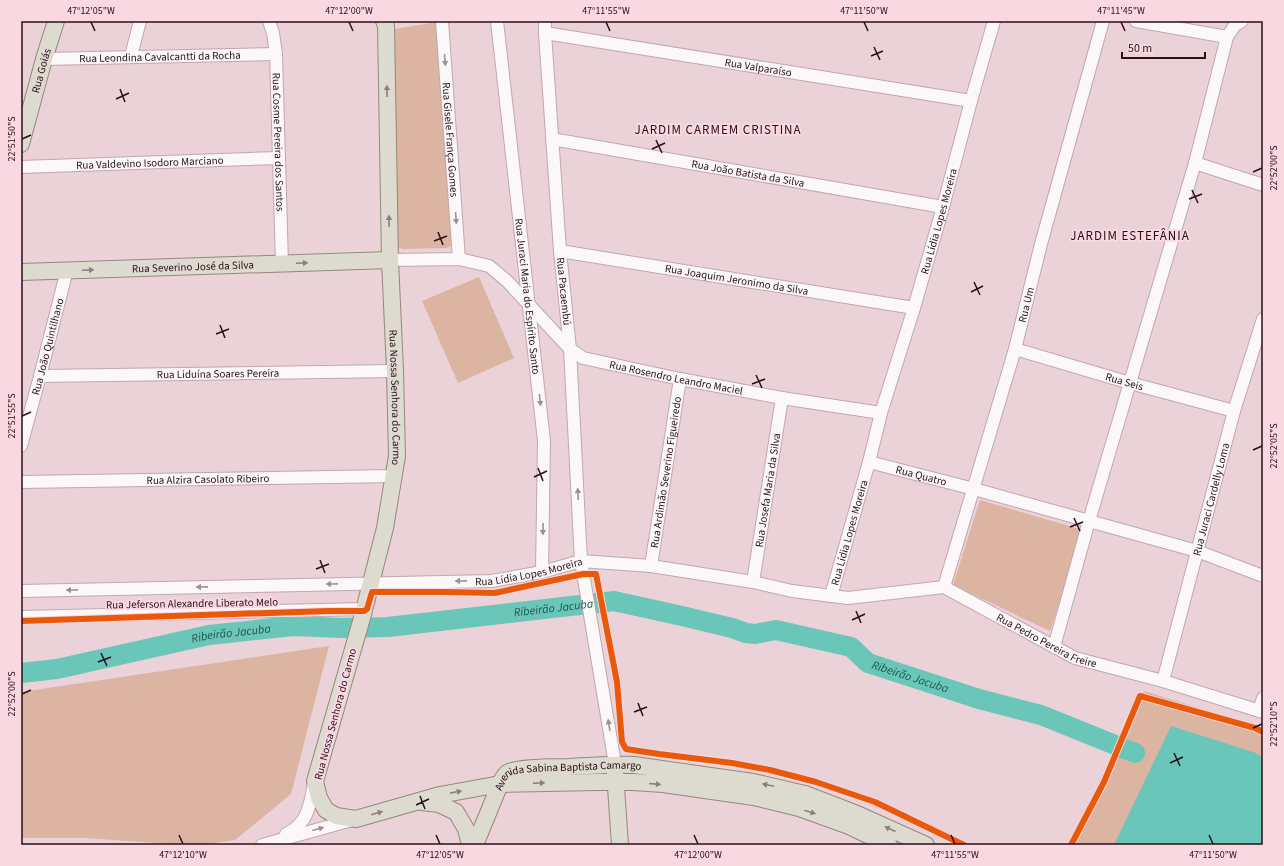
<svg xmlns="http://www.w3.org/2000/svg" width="1284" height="866" viewBox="0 0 1284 866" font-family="'Source Sans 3',sans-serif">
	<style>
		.green { fill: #dcb4a2 }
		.water { fill: #6ac6b8 }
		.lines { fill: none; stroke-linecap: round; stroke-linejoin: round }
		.river { stroke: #6ac6b8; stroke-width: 20 }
		.minor-casing { stroke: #c1a7af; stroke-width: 14 }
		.major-casing { stroke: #938979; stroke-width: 18 }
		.minor { stroke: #fcf8f9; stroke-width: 12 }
		.major { stroke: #dddad0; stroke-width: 16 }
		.cycleway-casing { stroke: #f9d8e1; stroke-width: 8 }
		.cycleway { stroke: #e8590c; stroke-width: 6 }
		.oneway { fill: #9e8f94 }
		.oneway2 { fill: #8c7f7d }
		.ticks { fill: none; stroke: #2a0f18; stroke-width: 1.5 }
		.labels { text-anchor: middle; stroke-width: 4; stroke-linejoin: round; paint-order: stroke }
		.street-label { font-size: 11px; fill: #2a0f18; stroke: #f9d8e1 }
		.water-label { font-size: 12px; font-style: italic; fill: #20574e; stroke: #f9d8e1 }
		.quarter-label { font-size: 13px; letter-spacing: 1px; fill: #2a0f18; stroke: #f9d8e1 }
		.neatline { fill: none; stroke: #2a0f18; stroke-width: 1.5 }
		.ticks-label { font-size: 10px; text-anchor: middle; fill: #2a0f18 }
	</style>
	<rect width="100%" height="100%" fill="#ebd1d8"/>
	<!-- green -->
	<g class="green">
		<polygon points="437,22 453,245 447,248 403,249 400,248 397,245 389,30"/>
		<polygon points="479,277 514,358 458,383 422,301"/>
		<polygon points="980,500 1083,530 1050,631 953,585"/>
		<polygon points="329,646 291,794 235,840 199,845 186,845 85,838 21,838 21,692"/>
		<polygon points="1144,691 1263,728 1263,845 1076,845"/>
	</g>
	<!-- water -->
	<polygon class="water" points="1171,726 1256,753 1263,758 1263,845 1114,845"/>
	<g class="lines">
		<!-- river -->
		<path class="river" id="s1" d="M21,673L57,669L209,635L293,626L342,628L388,627L614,601L682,616L732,628L746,633L755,634L776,630L851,647L868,663L979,699L1041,715L1135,753"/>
		<!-- minor casing -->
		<g class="minor-casing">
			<g id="minor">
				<path id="s2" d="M269,21L273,33L276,54L282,264"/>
				<path id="s3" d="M442,21L459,259"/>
				<path id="s4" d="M497,21L544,441L542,572"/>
				<path id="s5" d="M545,21V33L560,251L570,349L581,561L615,764"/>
				<polyline points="1136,21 1227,37"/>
				<path id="s6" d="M545,33L971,101"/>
				<polyline points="131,56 140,21"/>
				<path id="s7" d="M44,59L276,54"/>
				<path id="s8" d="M552,139L943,207"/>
				<polyline points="1195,163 1263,185"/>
				<path id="s9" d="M21,167L278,158"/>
				<path id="s10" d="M560,251L914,308"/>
				<path id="s11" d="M390,260L459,259L489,266L507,281L570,349L583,358L680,379L782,398L881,413"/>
				<path id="s12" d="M1015,349L1130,383L1234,411"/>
				<path id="s13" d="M40,376L395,371"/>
				<path id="s14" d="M21,446L40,376L67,270"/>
				<path id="s15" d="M869,462L974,489L1197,551L1263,576"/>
				<path id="s16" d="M21,482L394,476"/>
				<path id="s17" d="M651,566L680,379"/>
				<path id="s18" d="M753,582L782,398"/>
				<path id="s19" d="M944,587L1015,349L1041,244L1103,21"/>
				<path id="s20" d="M21,591L492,581L542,572L581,561L651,566L753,582L792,591L848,598L944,587L1075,658L1163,681L1263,712"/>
				<path id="s21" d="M831,596L869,462L881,413L914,308L943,207L971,101L994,21"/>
				<polyline points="21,617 364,609"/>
				<polyline points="1054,647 1089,521 1195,163 1227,37 1235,25 1242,21"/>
				<path id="s22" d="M1163,681L1234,411L1263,319"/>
				<polyline points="1259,711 1263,698"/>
				<path d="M286,834C308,824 310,805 314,783"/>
				<polyline points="262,845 352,820"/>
			</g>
		</g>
		<!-- major casing -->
		<g class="major-casing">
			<g id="major">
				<path id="s23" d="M384,21L386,26L390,260L395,371L397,456L385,528L362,618L315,781L319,798L326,810L336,816L356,819L440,795L500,784L599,782H633L663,784L754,797L799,808L849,826L889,845"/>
				<path id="s24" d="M21,144L44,59L56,21"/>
				<path id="s25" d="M21,272L390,260"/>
				<polyline points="615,773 620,845"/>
				<polyline points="422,802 439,804 456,812 466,829 470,845"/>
				<path id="s26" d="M475,845L500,784C502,780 504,774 509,772C520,767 556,767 569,767C591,766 612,764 634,765L753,782L805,794L857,814L926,845"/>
			</g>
		</g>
		<!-- minor -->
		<use href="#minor" class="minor"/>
		<!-- major -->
		<use href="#major" class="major"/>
		<!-- cycleway casing -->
		<g class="cycleway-casing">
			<g id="cycleway">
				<polyline points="21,621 329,611 364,611 367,609 372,592 446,592 495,593 583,574 596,574 617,682 622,742 626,749 659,754 732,763 770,770 816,782 875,802 964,845"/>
				<polyline points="1071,845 1104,782 1140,696 1255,728 1263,732"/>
			</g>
		</g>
		<!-- cycleway -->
		<use href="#cycleway" class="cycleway"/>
	</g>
	<!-- one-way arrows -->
	<defs><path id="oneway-solid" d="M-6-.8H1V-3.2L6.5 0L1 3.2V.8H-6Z"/></defs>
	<g class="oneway">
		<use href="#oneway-solid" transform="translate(445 60) rotate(86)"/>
		<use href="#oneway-solid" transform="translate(456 218) rotate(86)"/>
		<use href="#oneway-solid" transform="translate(540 400) rotate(84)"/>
		<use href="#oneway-solid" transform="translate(578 494) rotate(-93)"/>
		<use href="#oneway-solid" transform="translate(543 529) rotate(91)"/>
		<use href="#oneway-solid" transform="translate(461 581) rotate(179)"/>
		<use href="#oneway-solid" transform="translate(332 584) rotate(179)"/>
		<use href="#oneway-solid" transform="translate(202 587) rotate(179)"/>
		<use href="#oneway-solid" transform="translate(72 590) rotate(179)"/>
		<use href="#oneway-solid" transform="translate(609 725) rotate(-99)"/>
		<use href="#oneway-solid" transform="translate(318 829) rotate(-15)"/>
	</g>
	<g class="oneway2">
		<use href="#oneway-solid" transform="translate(387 91) rotate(-91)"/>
		<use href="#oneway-solid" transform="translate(389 221) rotate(-91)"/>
		<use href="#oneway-solid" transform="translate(302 263) rotate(-2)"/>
		<use href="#oneway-solid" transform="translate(88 270) rotate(-2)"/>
		<use href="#oneway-solid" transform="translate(539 783) rotate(-2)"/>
		<use href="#oneway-solid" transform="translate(655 784) rotate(5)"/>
		<use href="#oneway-solid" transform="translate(768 785) rotate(-168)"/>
		<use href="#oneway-solid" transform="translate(456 792) rotate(-11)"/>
		<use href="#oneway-solid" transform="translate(810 812) rotate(18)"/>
		<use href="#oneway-solid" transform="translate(377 813) rotate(-16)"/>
		<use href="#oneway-solid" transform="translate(890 829) rotate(-155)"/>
	</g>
	<!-- ticks -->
	<path class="ticks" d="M91,22L95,31M349,22L353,31M606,22L610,31M864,22L868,31M1121,22L1125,31M874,47L880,60M871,56L883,51M120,89L125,102M116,99L129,93M22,139L31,135M656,140L662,153M652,149L665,143M1253,172L1262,168M1192,190L1198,203M1189,199L1202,194M438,232L443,245M434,241L447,236M974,282L980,295M971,292L983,286M220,325L225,338M216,334L229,329M756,375L762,388M752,384L765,379M22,416L31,412M1253,450L1262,446M538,468L543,481M534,477L547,471M1074,518L1080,531M1070,527L1083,522M320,560L325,573M316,569L329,564M856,611L861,623M852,620L865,614M101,653L107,666M98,662L111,657M22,694L31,690M638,703L643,716M634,712L647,707M1253,728L1262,724M1174,753L1180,766M1170,763L1183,757M420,796L425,809M416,805L429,799M179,835L183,844M436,835L440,844M694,835L698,844M951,835L955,844M1209,835L1213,844"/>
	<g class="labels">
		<!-- street labels -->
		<g class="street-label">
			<text dy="4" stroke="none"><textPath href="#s7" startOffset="116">Rua Leondina Cavalcantti da Rocha</textPath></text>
			<text dy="4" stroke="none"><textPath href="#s6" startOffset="216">Rua Valparaíso</textPath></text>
			<text dy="4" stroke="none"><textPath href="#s24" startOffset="76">Rua Goiás</textPath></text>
			<text dy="4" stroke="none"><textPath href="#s3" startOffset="119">Rua Gisele França Gomes</textPath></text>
			<text dy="4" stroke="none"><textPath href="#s2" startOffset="122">Rua Cosme Pereira dos Santos</textPath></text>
			<text dy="4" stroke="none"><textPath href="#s9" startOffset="129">Rua Valdevino Isodoro Marciano</textPath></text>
			<text dy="4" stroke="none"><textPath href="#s8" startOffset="199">Rua João Batista da Silva</textPath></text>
			<text dy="4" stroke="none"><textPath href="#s21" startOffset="390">Rua Lídia Lopes Moreira</textPath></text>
			<text dy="4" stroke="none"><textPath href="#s25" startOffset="172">Rua Severino José da Silva</textPath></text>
			<text dy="4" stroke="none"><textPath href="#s10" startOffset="179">Rua Joaquim Jeronimo da Silva</textPath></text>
			<text dy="4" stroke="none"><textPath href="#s5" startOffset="271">Rua Pacaembú</textPath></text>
			<text dy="4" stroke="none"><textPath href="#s4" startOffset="277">Rua Juraci Maria do Espírito Santo</textPath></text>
			<text dy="4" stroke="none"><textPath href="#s19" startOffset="294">Rua Um</textPath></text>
			<text dy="4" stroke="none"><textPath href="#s14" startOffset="103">Rua João Quintilhano</textPath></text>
			<text dy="4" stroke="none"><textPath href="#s13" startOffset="178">Rua Liduína Soares Pereira</textPath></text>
			<text dy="4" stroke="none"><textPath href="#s11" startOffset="327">Rua Rosendro Leandro Maciel</textPath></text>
			<text dy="4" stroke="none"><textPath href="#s12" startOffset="114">Rua Seis</textPath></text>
			<text dy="4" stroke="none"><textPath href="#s23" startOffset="377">Rua Nossa Senhora do Carmo</textPath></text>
			<text dy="4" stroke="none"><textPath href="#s17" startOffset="95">Rua Ardimão Severino Figueiredo</textPath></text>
			<text dy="4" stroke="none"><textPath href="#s15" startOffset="54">Rua Quatro</textPath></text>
			<text dy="4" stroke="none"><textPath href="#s16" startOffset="187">Rua Alzira Casolato Ribeiro</textPath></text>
			<text dy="4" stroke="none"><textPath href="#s18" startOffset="93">Rua Josefa Maria da Silva</textPath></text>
			<text dy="4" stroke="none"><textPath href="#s22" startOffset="188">Rua Juraci Cardelly Loma</textPath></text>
			<text dy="4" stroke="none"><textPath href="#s21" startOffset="66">Rua Lídia Lopes Moreira</textPath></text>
			<text dy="4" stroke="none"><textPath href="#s20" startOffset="509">Rua Lídia Lopes Moreira</textPath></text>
			<text transform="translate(192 603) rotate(-1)" y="4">Rua Jeferson Alexandre Liberato Melo</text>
			<text dy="4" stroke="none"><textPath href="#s20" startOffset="1045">Rua Pedro Pereira Freire</textPath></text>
			<text transform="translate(335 714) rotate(-75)" y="4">Rua Nossa Senhora do Carmo</text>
			<text dy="4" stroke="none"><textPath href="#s26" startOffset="137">Avenida Sabina Baptista Camargo</textPath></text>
		</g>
		<!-- water labels -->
		<g class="water-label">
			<text dy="4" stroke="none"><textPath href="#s1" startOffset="538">Ribeirão Jacuba</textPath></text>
			<text dy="4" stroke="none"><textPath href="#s1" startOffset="214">Ribeirão Jacuba</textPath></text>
			<text dy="4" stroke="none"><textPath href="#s1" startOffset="910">Ribeirão Jacuba</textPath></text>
		</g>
		<!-- quarter labels -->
		<g class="quarter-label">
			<text x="718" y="134">JARDIM CARMEM CRISTINA</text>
			<text x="1130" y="240">JARDIM ESTEFÂNIA</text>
		</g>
	</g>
	<!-- border -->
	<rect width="1284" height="866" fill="none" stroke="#f9d8e1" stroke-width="44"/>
	<!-- scale -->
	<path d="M1122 52v6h83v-6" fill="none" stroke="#2a0f18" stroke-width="2"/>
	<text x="1128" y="52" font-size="12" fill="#2a0f18" stroke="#f9d8e1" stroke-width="3" paint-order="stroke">50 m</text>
	<rect x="22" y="22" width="1240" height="822" class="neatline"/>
	<g class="ticks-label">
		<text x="91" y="14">47°12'05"W</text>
		<text x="349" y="14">47°12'00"W</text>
		<text x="606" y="14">47°11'55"W</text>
		<text x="864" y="14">47°11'50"W</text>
		<text x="1121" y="14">47°11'45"W</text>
		<text transform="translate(11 139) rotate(-90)" y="4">22°51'50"S</text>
		<text transform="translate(1273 168) rotate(-90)" y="4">22°52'00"S</text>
		<text transform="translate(11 416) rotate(-90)" y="4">22°51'55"S</text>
		<text transform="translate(1273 446) rotate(-90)" y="4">22°52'05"S</text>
		<text transform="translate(11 694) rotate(-90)" y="4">22°52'00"S</text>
		<text transform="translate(1273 724) rotate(-90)" y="4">22°52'10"S</text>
		<text x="183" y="858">47°12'10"W</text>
		<text x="440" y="858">47°12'05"W</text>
		<text x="698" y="858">47°12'00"W</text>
		<text x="955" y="858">47°11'55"W</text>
		<text x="1213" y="858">47°11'50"W</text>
	</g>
</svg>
